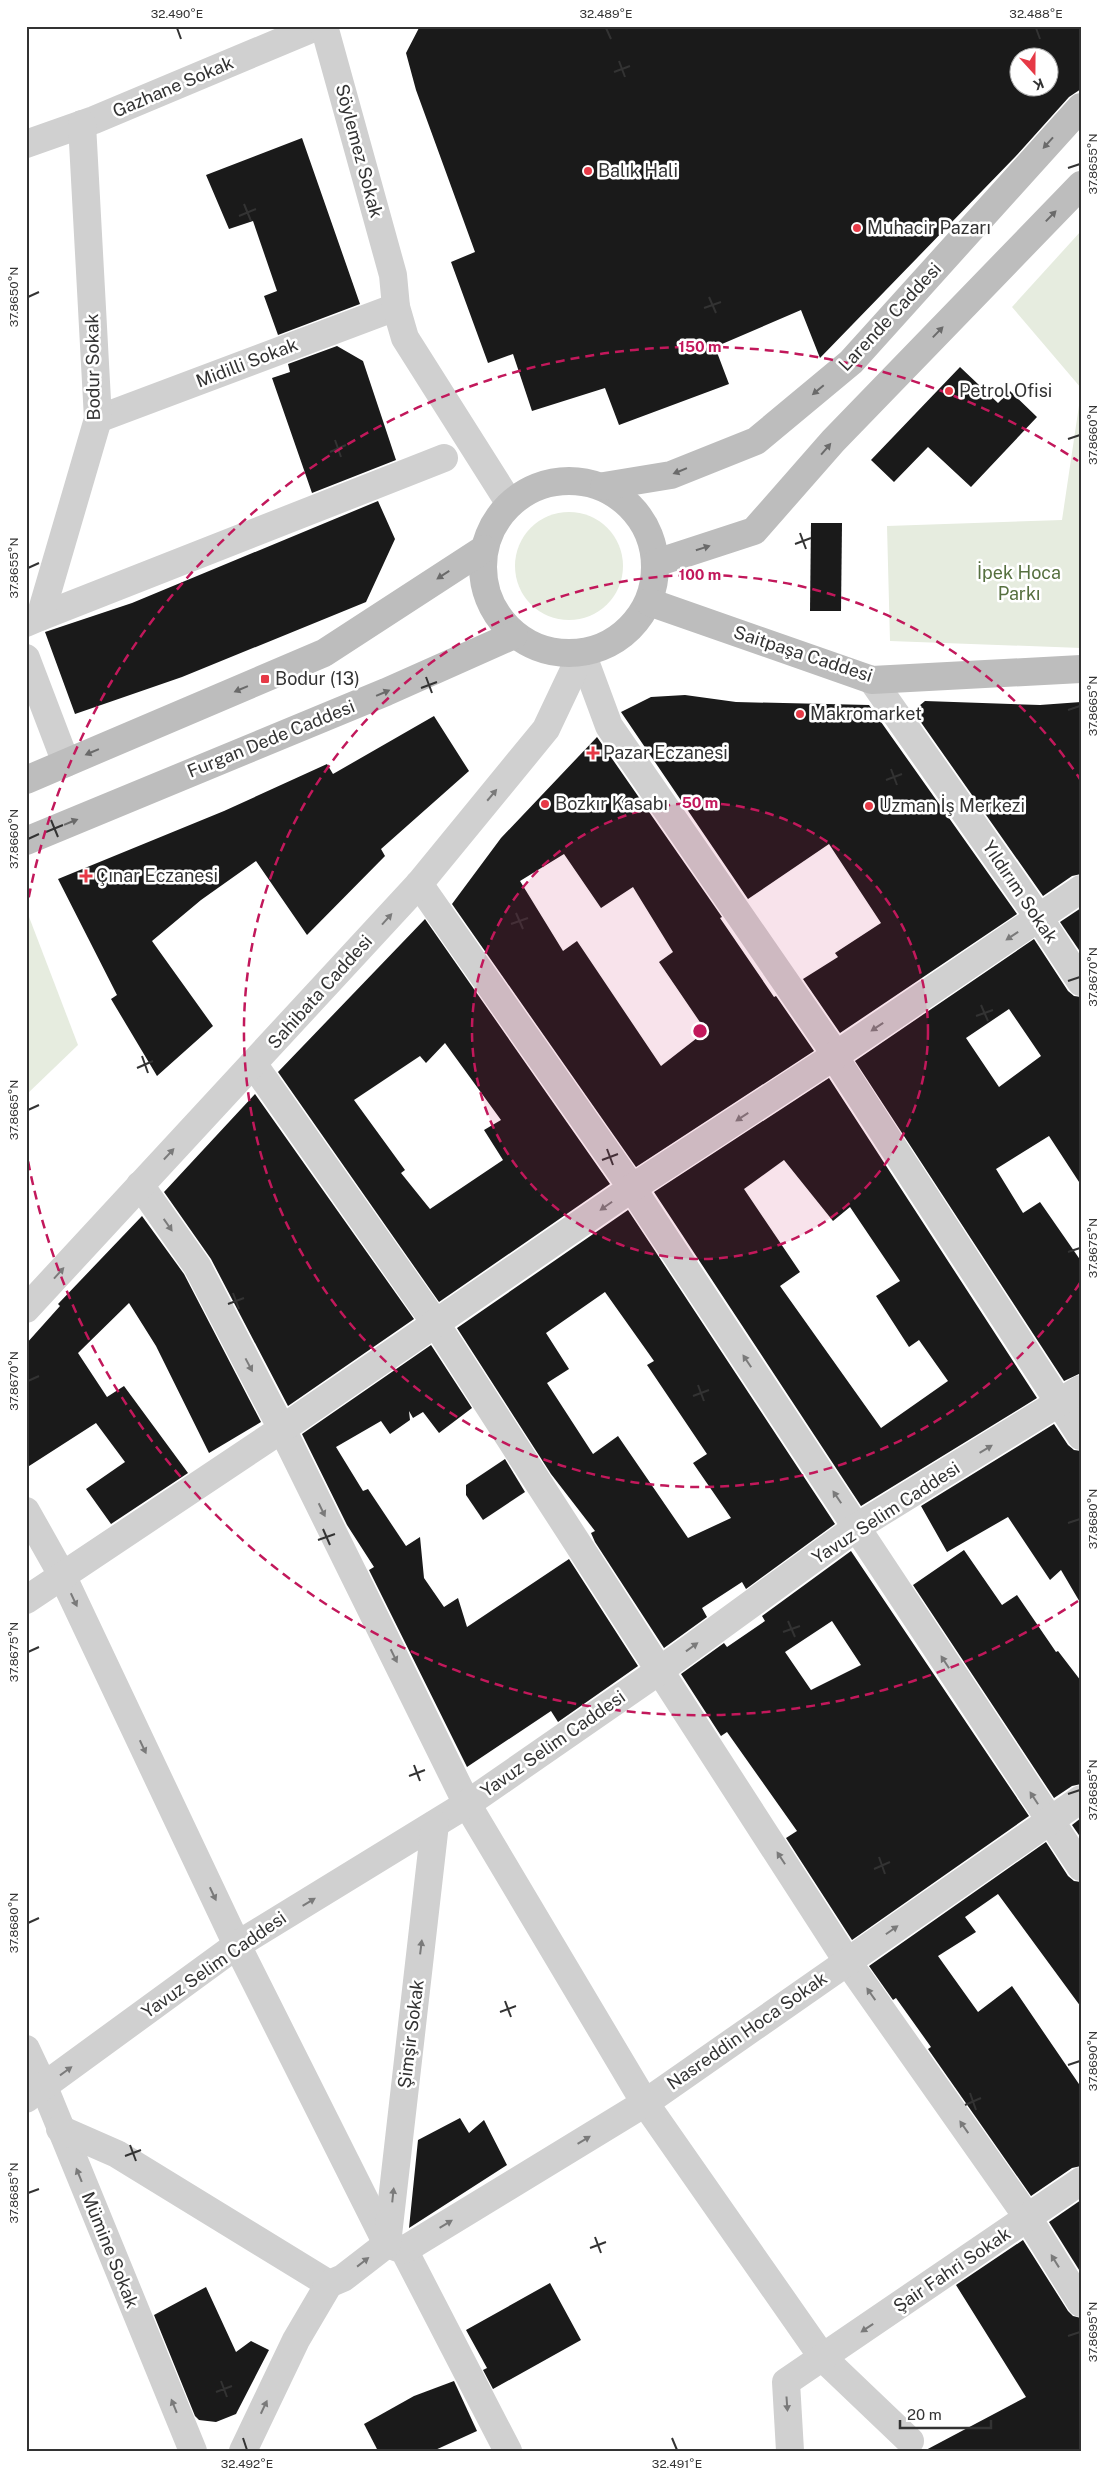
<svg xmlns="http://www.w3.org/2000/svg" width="1107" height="2477" viewBox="0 0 1107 2477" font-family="'Public Sans',sans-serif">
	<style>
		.green { fill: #e6ecdf }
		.building { fill: #1a1a1a; fill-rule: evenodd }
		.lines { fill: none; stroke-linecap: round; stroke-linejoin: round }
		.minor { stroke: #d0d0d0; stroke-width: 28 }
		.tertiary { stroke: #d0d0d0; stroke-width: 28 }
		.secondary { stroke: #bdbdbd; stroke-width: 28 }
		.oneway { fill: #6a6a6a }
		.oneway2 { fill: #7a7a7a }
		.ticks { fill: none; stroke: #333; stroke-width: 2 }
		.ring { fill: none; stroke: #c2185b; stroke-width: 2.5; stroke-dasharray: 9 6 }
		.poi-dot { fill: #e63946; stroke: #fff; stroke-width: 2 }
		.labels { text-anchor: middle; stroke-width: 5; stroke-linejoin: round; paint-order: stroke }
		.street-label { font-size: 18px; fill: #333; stroke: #fff }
		.poi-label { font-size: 18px; fill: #333; stroke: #fff; text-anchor: start }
		.park-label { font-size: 18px; fill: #56703f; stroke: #fff }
		.centre { fill: #c2185b; stroke: #fff; stroke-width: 2.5 }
		.ring-label { font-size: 15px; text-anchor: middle; font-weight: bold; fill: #c2185b; stroke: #fff; stroke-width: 5; stroke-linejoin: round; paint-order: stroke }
		.neatline { fill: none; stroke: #333; stroke-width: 2 }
		.ticks-label { font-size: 12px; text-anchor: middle; fill: #333 }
	</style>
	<rect width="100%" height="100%" fill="#fff"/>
	<!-- green -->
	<g class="green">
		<polygon points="1081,231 1081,388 1012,307"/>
		<polygon points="1081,392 1081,648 890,641 887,526 1062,520"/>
		<circle cx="569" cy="566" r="54"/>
		<polygon points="26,909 78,1045 26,1095"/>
	</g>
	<!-- building -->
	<g class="building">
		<path d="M420,26H1081V89L1069,97L1015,157L820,358L801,310L715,347L729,384L619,425L605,388L532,411L513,354L488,363L451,262L475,252L416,90L406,53ZM1020,58H1050V88H1020Z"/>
		<polygon points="302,138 360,304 278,335 264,296 277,291 253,221 229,229 206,175"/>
		<polygon points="337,346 363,361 396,460 312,493 272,378 290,372 288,364"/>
		<polygon points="960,367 998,403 1010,391 1037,417 971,487 928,447 894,482 871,460"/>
		<polygon points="378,501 395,539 366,602 182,677 75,714 45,632 132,603"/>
		<polygon points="811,523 842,523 841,611 810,611"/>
		<polygon points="685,695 736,702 869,705 1017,914 840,1033 803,979 838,957 835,953 881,923 829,844 748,899 621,712 651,697"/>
		<polygon points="925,701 1040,705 1081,702 1081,874 1072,876 1043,896 913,711"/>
		<polygon points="434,716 469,771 381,849 385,856 307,935 256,861 201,900 152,941 213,1026 157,1076 111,999 117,995 58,879 224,811 327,764 333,774"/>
		<path d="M597,737L722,917L720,918L774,997L776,996L814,1051L636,1167L452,904L501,838ZM564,854L601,908L633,887L673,952L659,962L706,1031L661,1066L577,941L563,951L520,881Z"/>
		<polygon points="1081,908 1081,953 1060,922"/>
		<path d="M425,919L610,1184L439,1302L278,1072ZM445,1043L501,1120L484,1130L503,1160L430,1209L401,1173L405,1170L354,1100L420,1056L426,1063Z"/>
		<path d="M1034,939L1068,991L1074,996L1081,997V1185L1049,1136L996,1169L1023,1213L1040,1202L1081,1261V1373L1064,1381L855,1061ZM1009,1009L1041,1056L999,1087L966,1038Z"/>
		<path d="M829,1078L1037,1398L861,1506L654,1192ZM784,1160L833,1221L850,1207L900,1281L876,1296L909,1347L919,1340L948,1381L881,1428L780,1286L800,1272L744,1189Z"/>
		<polygon points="255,1094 414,1319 288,1406 211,1259 164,1192"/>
		<path d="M628,1210L835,1524L746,1589L742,1582L702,1608L707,1617L664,1648L595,1542L591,1533L595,1531L551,1474L457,1328ZM605,1292L654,1361L647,1365L707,1454L693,1463L731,1518L688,1538L618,1436L593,1454L547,1383L569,1369L546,1333Z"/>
		<polygon points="142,1216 184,1274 261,1422 209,1453 156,1346 129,1303 78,1353 107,1397 124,1386 188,1473 111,1524 86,1489 125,1462 96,1423 26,1468 26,1344 60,1306 58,1304"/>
		<polygon points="431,1345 472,1408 439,1433 423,1412 413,1418 409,1411 410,1420 390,1434 381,1421 336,1447 363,1491 368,1489 406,1546 420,1537 424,1578 444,1607 458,1598 467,1627 569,1559 638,1666 558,1722 551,1711 467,1767 369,1570 374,1567 347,1525 302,1434"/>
		<polygon points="1054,1424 1068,1445 1074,1450 1081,1451 1081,1604 1061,1570 1050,1580 1008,1517 947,1552 921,1506"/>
		<polygon points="505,1459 525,1492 483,1520 466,1495 466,1485"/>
		<polygon points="964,1550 1002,1605 1017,1595 1056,1652 1058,1651 1081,1681 1081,1784 1072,1786 1054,1798 913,1585"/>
		<path d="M851,1551L1029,1816L852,1940L786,1838L797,1831L727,1732L721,1736L681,1674L724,1643L727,1647L765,1621L762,1616ZM832,1621L861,1665L811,1690L785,1652Z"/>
		<polygon points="1081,1818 1081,1838 1072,1825"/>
		<polygon points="1046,1842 1068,1876 1074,1881 1081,1882 1081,2007 998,1894 965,1917 976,1932 938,1956 978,2012 1012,1986 1081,2087 1081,2166 1072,2168 1031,2196 928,2049 931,2047 896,1998 893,2000 869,1966"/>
		<polygon points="460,2118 469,2133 484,2120 507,2165 409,2228 418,2140"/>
		<polygon points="1081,2200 1081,2273 1049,2222"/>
		<polygon points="1023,2240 1068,2311 1073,2316 1081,2318 1081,2451 924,2451 1026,2397 956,2285"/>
		<polygon points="550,2283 581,2340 493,2389 483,2370 487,2368 466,2330"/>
		<polygon points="206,2287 236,2352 251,2341 269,2350 236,2414 216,2422 199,2420 195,2416 154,2315"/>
		<polygon points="454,2381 477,2431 433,2451 378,2451 364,2424 414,2396"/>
	</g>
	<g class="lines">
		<!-- minor -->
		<g class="minor">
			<polyline points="26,144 94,120 318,26"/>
			<polyline points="98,419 396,307"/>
			<polyline points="40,617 444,458"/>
			<polyline points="26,623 40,617 98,419 82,124"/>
			<polyline points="582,653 609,726 836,1055 839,1064 1081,1436"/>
			<polyline points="26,658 66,763"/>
			<polyline points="872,680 1039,918 1081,982"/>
			<polyline points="419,884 632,1188 1081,1867"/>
			<polyline points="254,1065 436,1324 847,1961 1028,2218 1081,2303"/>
			<polyline points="140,1185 197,1266 282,1429 467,1804 645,2103 823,2358 910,2441"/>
			<polyline points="26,1511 62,1575 237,1945 387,2244 404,2250 508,2451"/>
			<polyline points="26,1600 282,1429 632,1188 836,1055 1081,889"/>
			<polyline points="26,2049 44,2087 193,2451"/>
			<polyline points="26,2099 237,1945 467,1804 659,1671 857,1527 1081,1389"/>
			<polyline points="60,2129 117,2154 329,2284"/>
			<polyline points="404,2250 645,2103 1081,1799"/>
			<polyline points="243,2451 296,2340 329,2284 343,2278 387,2244 435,1824"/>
			<polyline points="790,2451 786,2382 1081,2181"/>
		</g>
		<!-- tertiary -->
		<g class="tertiary">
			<polyline points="324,26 393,275 396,307 405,338 510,504"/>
			<polyline points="26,1309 419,884 546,729 582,653"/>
		</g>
		<!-- secondary -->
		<g class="secondary">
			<circle cx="569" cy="567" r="86"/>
			<polyline points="604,486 671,475 756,441 851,362 1081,107"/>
			<polyline points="656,563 754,531 833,441 1081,185"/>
			<polyline points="649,602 872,680 1081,669"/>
			<polyline points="26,780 324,653 484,549"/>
			<polyline points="26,841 386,692 514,635"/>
		</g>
	</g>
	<!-- one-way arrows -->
	<defs><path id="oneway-solid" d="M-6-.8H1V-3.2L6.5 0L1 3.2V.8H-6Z" transform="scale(1.25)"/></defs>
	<g class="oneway">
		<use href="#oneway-solid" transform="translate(1048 143) rotate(132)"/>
		<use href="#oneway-solid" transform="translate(1051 216) rotate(-46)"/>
		<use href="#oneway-solid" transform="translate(938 332) rotate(-46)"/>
		<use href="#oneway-solid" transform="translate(818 390) rotate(140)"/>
		<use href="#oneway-solid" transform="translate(826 449) rotate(-49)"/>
		<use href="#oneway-solid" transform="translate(680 471) rotate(158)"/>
		<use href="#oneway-solid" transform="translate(703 548) rotate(-18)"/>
		<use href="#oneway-solid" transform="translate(443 575) rotate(147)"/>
		<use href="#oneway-solid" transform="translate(241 689) rotate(157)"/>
		<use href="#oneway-solid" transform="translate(383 693) rotate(-23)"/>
		<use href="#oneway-solid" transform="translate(92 752) rotate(157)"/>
		<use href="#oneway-solid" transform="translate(71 822) rotate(-22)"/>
	</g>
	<g class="oneway2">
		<use href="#oneway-solid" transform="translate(492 795) rotate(-50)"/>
		<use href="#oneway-solid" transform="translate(387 919) rotate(-48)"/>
		<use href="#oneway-solid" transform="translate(1012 936) rotate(146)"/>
		<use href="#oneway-solid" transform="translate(877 1027) rotate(146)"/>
		<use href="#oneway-solid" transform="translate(742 1117) rotate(147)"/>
		<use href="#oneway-solid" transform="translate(169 1154) rotate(-47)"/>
		<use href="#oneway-solid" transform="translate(606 1206) rotate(145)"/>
		<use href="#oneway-solid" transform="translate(168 1225) rotate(55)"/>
		<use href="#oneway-solid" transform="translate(59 1273) rotate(-48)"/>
		<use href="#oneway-solid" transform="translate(747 1361) rotate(-124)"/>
		<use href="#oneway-solid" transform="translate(249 1365) rotate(62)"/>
		<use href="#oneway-solid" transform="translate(986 1449) rotate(-31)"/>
		<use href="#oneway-solid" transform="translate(837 1497) rotate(-124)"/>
		<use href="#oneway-solid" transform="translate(322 1510) rotate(64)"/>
		<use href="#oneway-solid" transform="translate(74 1600) rotate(65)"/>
		<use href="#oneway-solid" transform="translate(692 1647) rotate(-36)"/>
		<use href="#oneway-solid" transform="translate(394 1656) rotate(64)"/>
		<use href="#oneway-solid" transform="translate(945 1662) rotate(-123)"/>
		<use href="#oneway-solid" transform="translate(143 1747) rotate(65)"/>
		<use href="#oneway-solid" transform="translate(1034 1798) rotate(-123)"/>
		<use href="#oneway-solid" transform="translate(781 1858) rotate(-123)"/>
		<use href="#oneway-solid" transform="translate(213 1894) rotate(65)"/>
		<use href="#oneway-solid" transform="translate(309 1902) rotate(-31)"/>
		<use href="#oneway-solid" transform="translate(892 1930) rotate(-35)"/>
		<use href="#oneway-solid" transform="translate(421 1947) rotate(-83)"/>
		<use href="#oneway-solid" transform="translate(871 1994) rotate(-125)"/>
		<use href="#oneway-solid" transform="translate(66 2071) rotate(-36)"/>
		<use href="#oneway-solid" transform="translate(964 2127) rotate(-125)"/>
		<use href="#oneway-solid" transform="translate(584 2140) rotate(-31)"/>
		<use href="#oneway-solid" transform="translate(79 2175) rotate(-112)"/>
		<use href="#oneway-solid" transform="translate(393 2195) rotate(-84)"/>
		<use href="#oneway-solid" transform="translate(446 2224) rotate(-31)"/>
		<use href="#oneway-solid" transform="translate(1055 2261) rotate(-122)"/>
		<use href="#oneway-solid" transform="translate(363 2262) rotate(-38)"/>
		<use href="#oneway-solid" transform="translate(867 2328) rotate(146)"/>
		<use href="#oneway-solid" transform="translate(787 2404) rotate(86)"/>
		<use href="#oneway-solid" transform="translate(174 2406) rotate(-112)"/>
		<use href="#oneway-solid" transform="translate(264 2407) rotate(-65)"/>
	</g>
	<!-- ticks -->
	<path class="ticks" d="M177,28L181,39M606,28L611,39M1036,28L1040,39M619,61L625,77M614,72L630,66M1068,168L1080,164M244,204L251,221M239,216L256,209M28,297L39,292M709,297L716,313M704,308L721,302M1068,439L1080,435M335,440L341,457M330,452L346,445M800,533L806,549M795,544L811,538M28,568L39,563M426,677L432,693M421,688L437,682M1068,710L1080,706M891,769L897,785M886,780L902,774M51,820L58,837M46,832L63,825M28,839L39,834M516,913L523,929M511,924L528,918M1068,981L1080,977M981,1005L988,1021M976,1016L993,1010M142,1056L148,1073M137,1068L153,1061M28,1110L39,1105M607,1149L613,1165M602,1160L618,1154M1068,1252L1080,1248M233,1293L239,1309M228,1304L244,1298M28,1381L39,1376M698,1385L704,1401M693,1396L709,1390M1068,1523L1080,1519M323,1529L330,1545M318,1540L335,1534M788,1621L795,1637M783,1632L800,1626M28,1652L39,1647M414,1765L420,1781M409,1776L425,1770M1068,1794L1080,1790M879,1857L885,1874M874,1869L890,1862M28,1923L39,1918M505,2001L511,2017M500,2012L516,2006M1068,2065L1080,2061M970,2093L976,2110M965,2105L981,2098M130,2145L136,2161M125,2156L141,2150M28,2193L39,2189M595,2237L601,2253M590,2248L606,2242M1068,2336L1080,2332M221,2381L227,2397M216,2392L232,2386M243,2438L247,2450M672,2438L677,2450"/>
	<!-- distance rings -->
	<circle cx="700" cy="1031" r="228" fill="#c2185b" fill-opacity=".12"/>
	<g class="ring">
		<circle cx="700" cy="1031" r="228"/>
		<path d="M1080 1283A456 456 0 1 1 1080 779"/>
		<path d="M1078 1601A684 684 0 0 1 26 1150M26 912A684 684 0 0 1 1078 461"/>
	</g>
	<!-- markers -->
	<g class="poi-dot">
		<circle cx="588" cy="171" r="5"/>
		<circle cx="857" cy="228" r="5"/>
		<circle cx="949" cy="391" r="5"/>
		<rect x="260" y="674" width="10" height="10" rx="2.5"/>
		<circle cx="800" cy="714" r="5"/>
		<path d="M590.5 745.5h5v5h5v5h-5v5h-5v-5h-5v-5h5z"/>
		<circle cx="545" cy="804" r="5"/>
		<circle cx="869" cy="806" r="5"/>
		<path d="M83.5 868.5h5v5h5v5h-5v5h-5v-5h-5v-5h5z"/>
	</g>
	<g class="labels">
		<!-- street labels -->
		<g class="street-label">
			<text transform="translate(173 87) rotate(-23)" y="6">Gazhane Sokak</text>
			<text transform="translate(359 151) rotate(75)" y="6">Söylemez Sokak</text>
			<text transform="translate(890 317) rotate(-47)" y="6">Larende Caddesi</text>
			<text transform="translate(247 363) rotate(-21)" y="6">Midilli Sokak</text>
			<text transform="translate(93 367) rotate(-91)" y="6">Bodur Sokak</text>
			<text transform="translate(803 654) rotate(18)" y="6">Saitpaşa Caddesi</text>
			<text transform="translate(271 739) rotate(-22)" y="6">Furgan Dede Caddesi</text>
			<text transform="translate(1020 892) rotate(56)" y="6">Yıldırım Sokak</text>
			<text transform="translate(320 992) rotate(-48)" y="6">Sahibata Caddesi</text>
			<text transform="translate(886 1513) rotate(-33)" y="6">Yavuz Selim Caddesi</text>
			<text transform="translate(553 1744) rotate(-35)" y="6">Yavuz Selim Caddesi</text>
			<text transform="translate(214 1965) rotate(-35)" y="6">Yavuz Selim Caddesi</text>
			<text transform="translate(747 2031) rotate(-35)" y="6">Nasreddin Hoca Sokak</text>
			<text transform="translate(411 2034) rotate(-83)" y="6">Şimşir Sokak</text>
			<text transform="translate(110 2250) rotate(68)" y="6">Mümine Sokak</text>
			<text transform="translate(952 2270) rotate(-34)" y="6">Şair Fahri Sokak</text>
		</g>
		<!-- poi labels -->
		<g class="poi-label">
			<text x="598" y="177">Balık Hali</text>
			<text x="867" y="234">Muhacir Pazarı</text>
			<text x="959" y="397">Petrol Ofisi</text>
			<text x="275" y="685">Bodur (13)</text>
			<text x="810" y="720">Makromarket</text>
			<text x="603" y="759">Pazar Eczanesi</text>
			<text x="555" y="810">Bozkır Kasabı</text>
			<text x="879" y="812">Uzman İş Merkezi</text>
			<text x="96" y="882">Çınar Eczanesi</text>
		</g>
		<!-- park labels -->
		<g class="park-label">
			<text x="1019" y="579">İpek Hoca<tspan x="1019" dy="21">Parkı</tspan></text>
		</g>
	</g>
	<circle cx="700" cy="1031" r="8" class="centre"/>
	<g class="ring-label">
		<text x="700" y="352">150 m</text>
		<text x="700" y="580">100 m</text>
		<text x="700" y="808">50 m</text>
	</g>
	<!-- border -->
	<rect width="1107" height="2477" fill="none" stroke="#ffffff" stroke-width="55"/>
	<!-- north arrow -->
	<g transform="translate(1034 72) rotate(159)"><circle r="24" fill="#ffffff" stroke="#adadad"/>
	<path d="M0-4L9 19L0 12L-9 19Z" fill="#e63946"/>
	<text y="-8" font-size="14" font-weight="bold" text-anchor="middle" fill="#333333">K</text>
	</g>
	<!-- scale -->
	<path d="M900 2420v8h91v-8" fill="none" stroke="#333333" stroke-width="2.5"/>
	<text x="907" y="2420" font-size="15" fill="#333333" stroke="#ffffff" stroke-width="4" paint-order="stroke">20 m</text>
	<rect x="28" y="28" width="1052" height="2422" class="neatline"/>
	<g class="ticks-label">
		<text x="177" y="18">32.490°E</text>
		<text x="606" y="18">32.489°E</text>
		<text x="1036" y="18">32.488°E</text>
		<text transform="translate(1093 164) rotate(-90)" y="4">37.8655°N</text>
		<text transform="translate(14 297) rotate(-90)" y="4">37.8650°N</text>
		<text transform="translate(1093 435) rotate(-90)" y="4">37.8660°N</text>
		<text transform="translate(14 568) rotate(-90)" y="4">37.8655°N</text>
		<text transform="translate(1093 706) rotate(-90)" y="4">37.8665°N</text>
		<text transform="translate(14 839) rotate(-90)" y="4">37.8660°N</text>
		<text transform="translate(1093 977) rotate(-90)" y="4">37.8670°N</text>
		<text transform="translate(14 1110) rotate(-90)" y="4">37.8665°N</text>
		<text transform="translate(1093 1248) rotate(-90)" y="4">37.8675°N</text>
		<text transform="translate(14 1381) rotate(-90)" y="4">37.8670°N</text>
		<text transform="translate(1093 1519) rotate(-90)" y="4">37.8680°N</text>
		<text transform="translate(14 1652) rotate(-90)" y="4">37.8675°N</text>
		<text transform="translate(1093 1790) rotate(-90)" y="4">37.8685°N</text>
		<text transform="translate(14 1923) rotate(-90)" y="4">37.8680°N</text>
		<text transform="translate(1093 2061) rotate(-90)" y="4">37.8690°N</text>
		<text transform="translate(14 2193) rotate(-90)" y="4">37.8685°N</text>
		<text transform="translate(1093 2332) rotate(-90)" y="4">37.8695°N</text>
		<text x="247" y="2468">32.492°E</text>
		<text x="677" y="2468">32.491°E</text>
	</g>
</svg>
